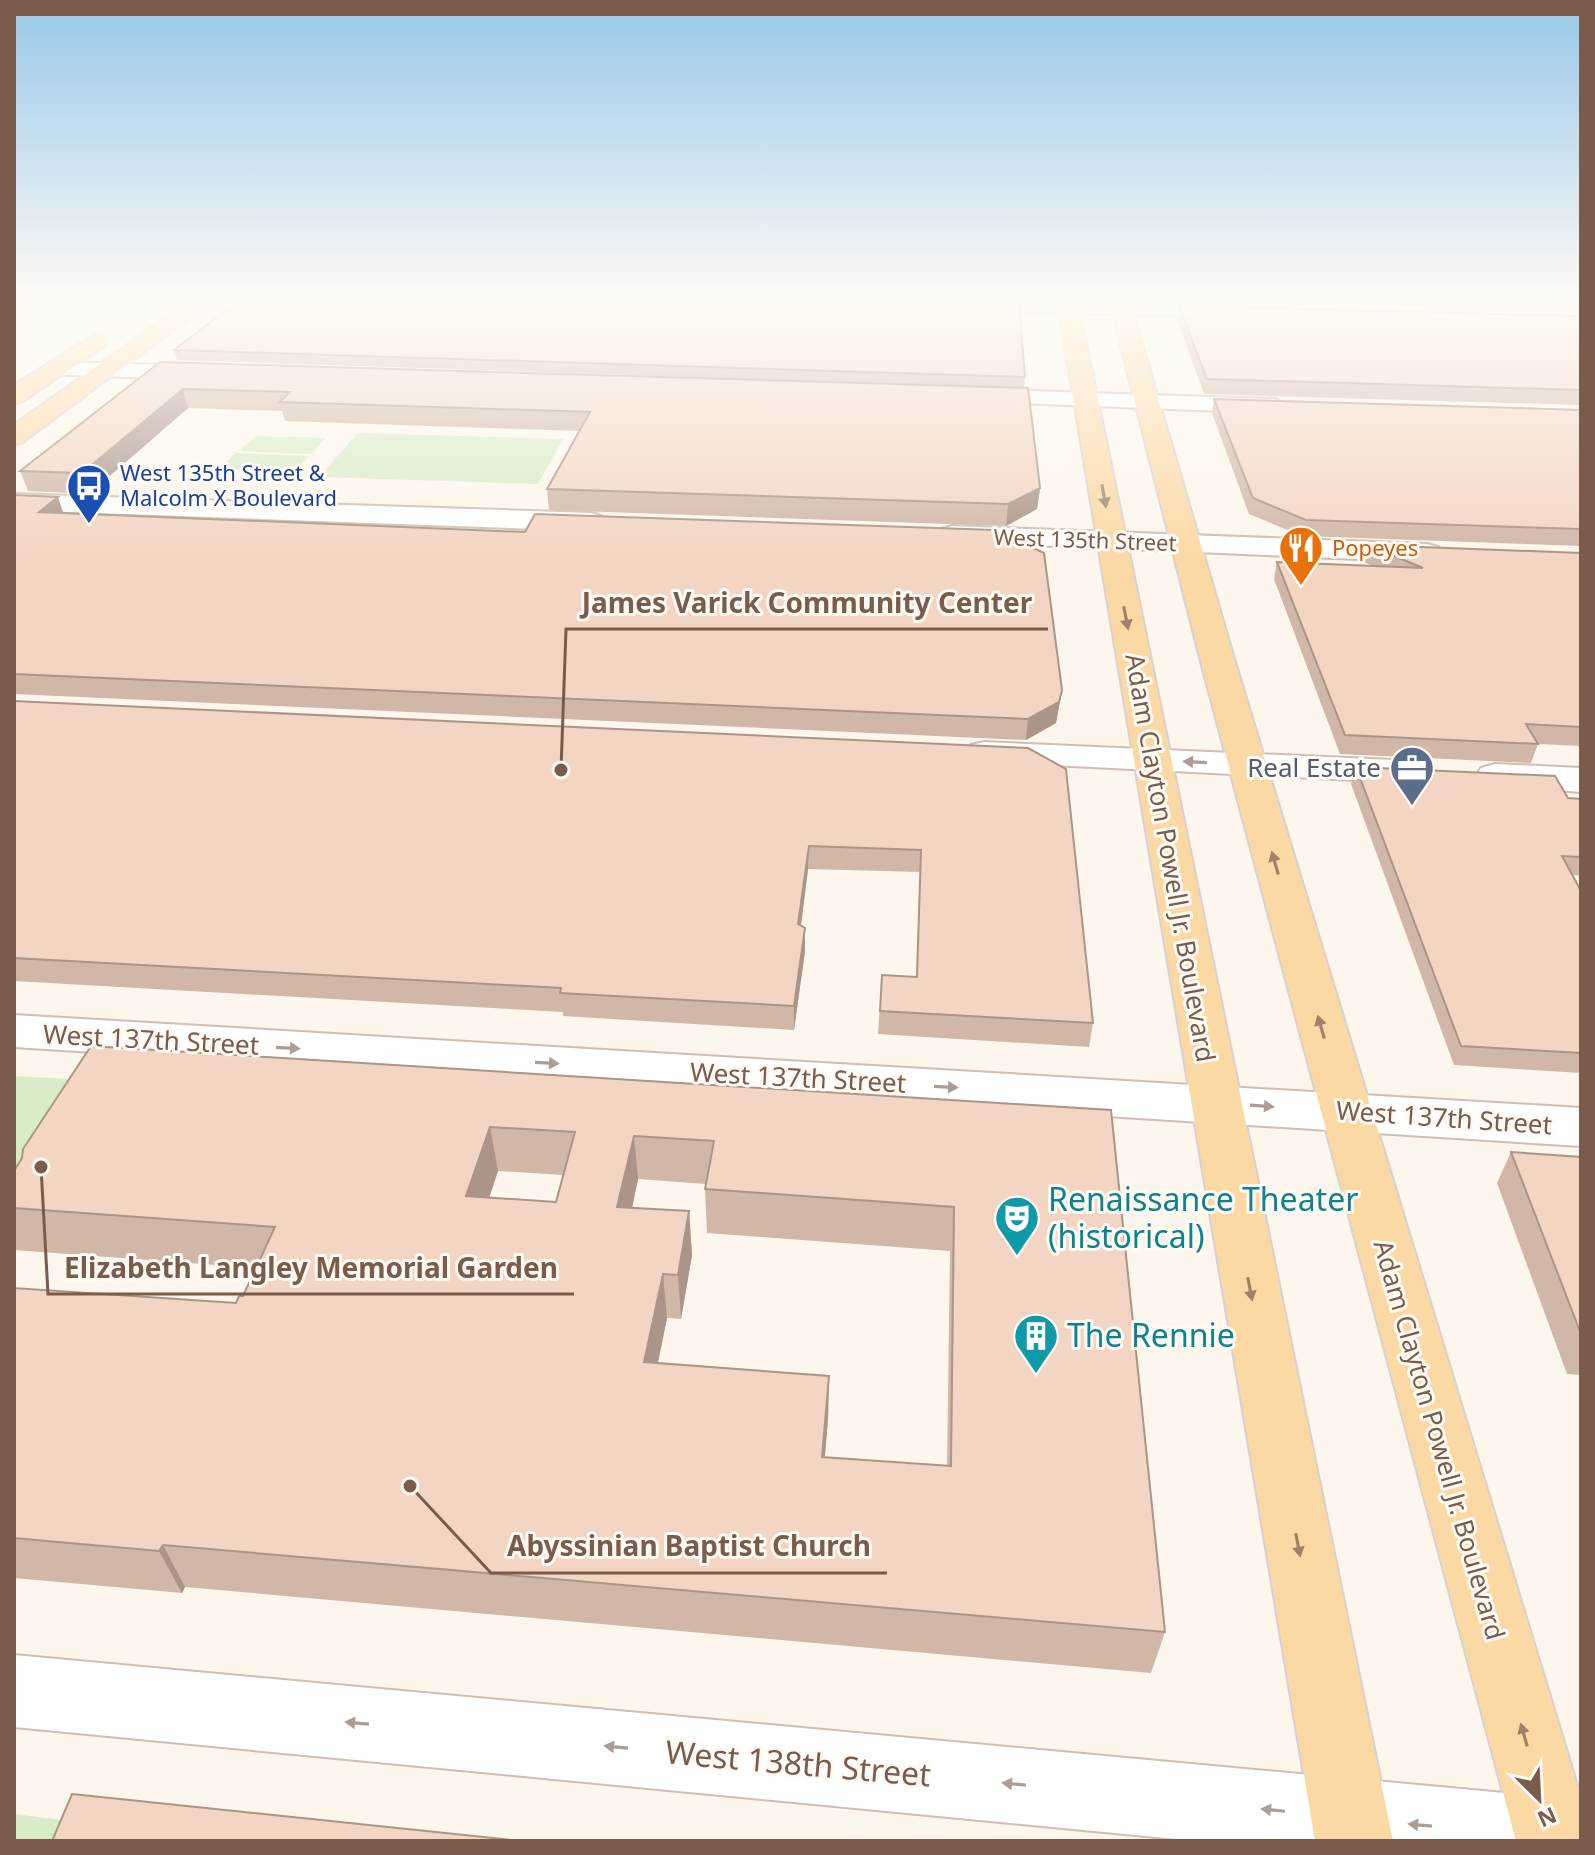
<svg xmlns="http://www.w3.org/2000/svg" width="1595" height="1855" viewBox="0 0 1595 1855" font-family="'Noto Sans',sans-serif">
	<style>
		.green { fill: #d8ecc9 }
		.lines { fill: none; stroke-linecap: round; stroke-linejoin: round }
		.minor-casing { stroke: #d1beb0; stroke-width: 4 }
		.major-casing { stroke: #dad1cd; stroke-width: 4 }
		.minor { fill: #fff; fill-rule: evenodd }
		.major { fill: #fbd9a5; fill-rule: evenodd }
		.wall { fill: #d1b7a8; fill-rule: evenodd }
		.shaded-wall { fill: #aa9588 }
		.building { fill: #f3d5c3; stroke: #aa9588; stroke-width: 2; fill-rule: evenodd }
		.oneway { fill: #a18267 }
		.oneway2 { fill: #af9d94 }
		.labels { text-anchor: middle; stroke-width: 6; stroke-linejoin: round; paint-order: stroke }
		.far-transit-label { font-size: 22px; fill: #164399; stroke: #fffaf3; text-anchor: start }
		.far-street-label { font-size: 22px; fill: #7a5c4d; stroke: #fffaf3 }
		.far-food-label { font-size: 22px; fill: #c56008; stroke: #fffaf3; text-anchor: start }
		.service-label { font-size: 26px; fill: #4e5e75; stroke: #fffaf3; text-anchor: end }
		.street-label { font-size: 26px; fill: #7a5c4d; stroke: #fffaf3 }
		.near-culture-label { font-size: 32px; fill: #0d838f; stroke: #fffaf3; text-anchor: start }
		.near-street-label { font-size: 32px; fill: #7a5c4d; stroke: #fffaf3 }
		.leader { fill: none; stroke: #7a5c4d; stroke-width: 3 }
		.callout-dot { fill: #7a5c4d; stroke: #fffaf3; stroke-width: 3 }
		.callout-label { font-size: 28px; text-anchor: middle; font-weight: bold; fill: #7a5c4d; stroke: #fffaf3; stroke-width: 6; stroke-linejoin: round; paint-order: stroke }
	</style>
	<rect width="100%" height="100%" fill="#fdf6ec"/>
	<!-- green -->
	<g class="green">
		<polygon points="358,433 563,439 538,484 319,477"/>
		<polygon points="255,436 326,438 311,454 239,451"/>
		<polygon points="236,453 309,456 294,472 219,469"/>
		<polygon points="14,1076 121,1082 14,1252"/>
		<polygon points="14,1814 78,1822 70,1841 14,1841"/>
	</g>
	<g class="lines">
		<!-- minor casing -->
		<g class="minor-casing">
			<g id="minor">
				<polygon points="997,299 1236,305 1247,311 1236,317 961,310 951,304 957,299"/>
				<polygon points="55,362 207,366 219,373 207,380 47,374 43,369 47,364"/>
				<polygon points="972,389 1275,399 1287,406 1275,413 963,401 960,396"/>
				<polygon points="14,494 591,513 601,516 605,522 601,528 591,531 14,510"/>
				<polygon points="952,526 1427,544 1438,547 1442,553 1438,559 1427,562 942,541 937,535 942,529"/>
				<polygon points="984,742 1415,761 1429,764 1434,772 1429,780 1415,783 971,761 965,753 971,745"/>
				<polygon points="1495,764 1581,768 1581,792 1481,784 1476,776 1481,768"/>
				<polygon points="14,1015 1581,1108 1581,1146 14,1047"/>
				<polygon points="14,1655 1581,1800 1581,1841 1197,1841 14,1727"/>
			</g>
		</g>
		<!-- major casing -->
		<g class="major-casing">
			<g id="major">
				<polygon points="192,299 215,299 23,442 14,445 14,425"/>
				<polygon points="1057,299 1077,299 1393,1841 1315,1841"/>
				<polygon points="1109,299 1129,299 1235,662 1581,1798 1581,1841 1516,1841 1201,662"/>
				<polygon points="96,334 104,336 107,341 104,346 23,401 14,403 14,385"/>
			</g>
		</g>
		<!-- minor -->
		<use href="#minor" class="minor"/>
		<!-- major -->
		<use href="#major" class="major"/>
	</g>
	<!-- wall -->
	<g class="wall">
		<polygon points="1169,299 1581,299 1581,311 1170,301"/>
		<polygon points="1179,306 1581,316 1581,405 1204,394 1177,319"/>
		<polygon points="174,350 1025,377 1024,388 177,360"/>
		<polygon points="160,362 1028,388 1040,488 1037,509 1006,526 549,510 547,489 579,431 285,421 282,411 188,408 89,494 28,491 20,471"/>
		<polygon points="1214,399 1581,410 1581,546 1302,536 1249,514 1212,413"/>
		<polygon points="14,495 64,513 1062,690 1056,723 1026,740 14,694 14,695"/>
		<polygon points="1368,545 1581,553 1581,746 1538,744 1531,763 1340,754 1274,579 1277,562 1373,566 1364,562"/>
		<polygon points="14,701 1028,748 1093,1023 1089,1047 878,1034 882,975 916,977 920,872 808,869 801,926 805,928 805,951 794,1030 563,1016 563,1012 14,981"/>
		<polygon points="1356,767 1568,798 1581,799 1581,876 1573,875 1581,891 1581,1073 1454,1065 1351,784"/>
		<path d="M91,1046L1111,1110L1165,1632L1151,1673L185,1587L182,1593L14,1578V1288L236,1303L243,1296L256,1268L14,1250V1171ZM498,1171L563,1175L556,1202L489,1198ZM638,1179L706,1184L705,1189L707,1233L950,1251L947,1466L825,1457L828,1419L829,1376L658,1363L667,1318L681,1319L692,1255L689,1211L632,1208Z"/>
		<polygon points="1511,1152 1581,1157 1581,1375 1567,1374 1497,1183"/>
	</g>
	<!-- shaded-wall -->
	<g class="shaded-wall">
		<polygon points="183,389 188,408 89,494 82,473"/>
		<polygon points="1040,488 1037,509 1006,526 1008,504"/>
		<polygon points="58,497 64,515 39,512"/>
		<polygon points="1062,690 1056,723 1026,740 1028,719"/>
		<polygon points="809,846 808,869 798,947 798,924"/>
		<polygon points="805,928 805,951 794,1030 794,1006"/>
		<polygon points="490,1127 498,1171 475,1240 466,1196"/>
		<polygon points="634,1136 638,1179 623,1251 617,1207"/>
		<polygon points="689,1211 692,1255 681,1319 678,1275"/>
		<polygon points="663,1274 667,1318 649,1405 644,1362"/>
		<polygon points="829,1376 828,1419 821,1500 822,1457"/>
		<polygon points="163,1545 185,1587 182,1593 159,1551"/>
	</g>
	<!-- building -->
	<g class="building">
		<polygon points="241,299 769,299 1019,305 1025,377 174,350"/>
		<polygon points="1179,306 1581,316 1581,390 1207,379"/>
		<polygon points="160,362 1028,388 1040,488 1008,504 547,489 590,412 280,402 290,392 183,389 82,473 20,471"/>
		<polygon points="1214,399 1581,410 1581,529 1306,520 1253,498"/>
		<polygon points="14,495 58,497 39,512 525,532 535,514 995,530 1044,553 1062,690 1059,702 1028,719 14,674"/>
		<polygon points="1368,545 1581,553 1581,727 1526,724 1538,744 1345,735 1277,562 1423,568"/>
		<polygon points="14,701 1028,748 1066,769 1093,1023 880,1011 882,975 917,977 921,850 809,846 798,924 805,928 794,1006 560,993 561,988 14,958"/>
		<polygon points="1356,767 1555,776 1568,798 1581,799 1581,857 1562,856 1581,891 1581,1053 1461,1046"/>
		<path d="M91,1046L1111,1110L1165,1632L163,1545L159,1551L14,1538V1288L236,1303L239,1296H243L275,1227L14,1208V1171L22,1158L23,1149ZM490,1127L575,1132L556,1202L466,1196ZM634,1136L714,1141L705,1189L954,1207L951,1466L822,1457L829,1376L644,1362L663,1274L678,1275L689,1211L617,1207Z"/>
		<polygon points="1511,1152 1581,1157 1581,1334"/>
		<polygon points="72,1794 521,1841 52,1841"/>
	</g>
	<!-- one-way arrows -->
	<defs><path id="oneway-solid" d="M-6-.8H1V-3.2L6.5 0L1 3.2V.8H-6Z" transform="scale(2)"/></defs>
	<g class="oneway">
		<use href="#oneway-solid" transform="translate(1104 496) rotate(80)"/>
		<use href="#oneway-solid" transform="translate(1126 618) rotate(79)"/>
		<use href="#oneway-solid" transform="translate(1275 863) rotate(-106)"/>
		<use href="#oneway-solid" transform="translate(1321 1027) rotate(-106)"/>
		<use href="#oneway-solid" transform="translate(1250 1289) rotate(79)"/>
		<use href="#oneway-solid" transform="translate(1298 1545) rotate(79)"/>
		<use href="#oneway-solid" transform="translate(1524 1735) rotate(-106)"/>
	</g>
	<g class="oneway2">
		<use href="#oneway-solid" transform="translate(1195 762) rotate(-177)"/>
		<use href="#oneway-solid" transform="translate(288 1048) rotate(3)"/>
		<use href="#oneway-solid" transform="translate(547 1063) rotate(3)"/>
		<use href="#oneway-solid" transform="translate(946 1087) rotate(3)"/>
		<use href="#oneway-solid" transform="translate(1262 1106) rotate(4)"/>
		<use href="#oneway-solid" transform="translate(357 1723) rotate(-175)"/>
		<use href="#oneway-solid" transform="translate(616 1747) rotate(-175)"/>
		<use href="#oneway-solid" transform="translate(1014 1784) rotate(-175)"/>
		<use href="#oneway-solid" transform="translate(1273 1810) rotate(-174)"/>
		<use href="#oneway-solid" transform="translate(1420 1825) rotate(-175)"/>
	</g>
	<!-- sky -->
	<linearGradient id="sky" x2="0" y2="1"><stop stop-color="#97c7e8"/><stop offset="0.54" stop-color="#fefbf6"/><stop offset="1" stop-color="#fefbf6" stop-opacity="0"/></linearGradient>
	<rect width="1595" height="558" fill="url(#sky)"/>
	<!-- icons -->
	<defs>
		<g id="bus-pin" transform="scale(2.3)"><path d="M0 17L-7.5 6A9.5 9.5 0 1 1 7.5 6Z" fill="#1a4fb4" stroke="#fffaf3"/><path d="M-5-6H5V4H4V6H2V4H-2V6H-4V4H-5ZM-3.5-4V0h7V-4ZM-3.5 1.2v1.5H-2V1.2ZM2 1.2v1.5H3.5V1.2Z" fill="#fff"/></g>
		<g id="restaurant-pin" transform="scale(2.3)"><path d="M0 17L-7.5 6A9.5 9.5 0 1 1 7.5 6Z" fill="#e8710a" stroke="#fffaf3"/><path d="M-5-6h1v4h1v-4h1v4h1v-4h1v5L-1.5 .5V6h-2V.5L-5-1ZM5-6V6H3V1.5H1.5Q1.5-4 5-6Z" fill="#fff"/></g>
		<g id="office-pin" transform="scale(2.3)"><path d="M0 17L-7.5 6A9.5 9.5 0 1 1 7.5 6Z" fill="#5c6f8a" stroke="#fffaf3"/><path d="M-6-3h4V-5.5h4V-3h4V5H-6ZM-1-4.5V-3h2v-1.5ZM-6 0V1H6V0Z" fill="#fff"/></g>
		<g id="theatre-pin" transform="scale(2.3)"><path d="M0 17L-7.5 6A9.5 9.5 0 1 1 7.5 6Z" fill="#0f9aa8" stroke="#fffaf3"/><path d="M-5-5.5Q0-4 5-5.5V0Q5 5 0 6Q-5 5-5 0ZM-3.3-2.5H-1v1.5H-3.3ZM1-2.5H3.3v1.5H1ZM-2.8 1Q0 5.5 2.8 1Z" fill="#fff"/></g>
		<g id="building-pin" transform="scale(2.3)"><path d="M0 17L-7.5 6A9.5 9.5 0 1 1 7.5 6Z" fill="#0f9aa8" stroke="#fffaf3"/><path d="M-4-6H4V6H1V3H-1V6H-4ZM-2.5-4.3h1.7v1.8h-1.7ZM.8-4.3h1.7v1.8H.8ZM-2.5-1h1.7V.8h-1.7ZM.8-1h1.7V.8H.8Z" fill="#fff"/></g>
	</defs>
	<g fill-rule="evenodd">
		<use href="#bus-pin" x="89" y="486"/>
		<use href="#restaurant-pin" x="1301" y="548"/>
		<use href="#office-pin" x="1412" y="768"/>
		<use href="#theatre-pin" x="1017" y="1218"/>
		<use href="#building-pin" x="1036" y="1336"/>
	</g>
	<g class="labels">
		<!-- far-transit labels -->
		<g class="far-transit-label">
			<text x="120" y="481">West 135th Street &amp;<tspan x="120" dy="25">Malcolm X Boulevard</tspan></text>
		</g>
		<!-- far-street labels -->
		<g class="far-street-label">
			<text transform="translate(1085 540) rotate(2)" y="8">West 135th Street</text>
		</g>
		<!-- far-food labels -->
		<g class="far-food-label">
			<text x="1332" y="556">Popeyes</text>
		</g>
		<!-- service labels -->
		<g class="service-label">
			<text x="1381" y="777">Real Estate</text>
		</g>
		<!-- street labels -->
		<g class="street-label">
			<text transform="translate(1170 858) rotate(80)" y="9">Adam Clayton Powell Jr. Boulevard</text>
			<text transform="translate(151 1040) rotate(3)" y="9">West 137th Street</text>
			<text transform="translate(798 1078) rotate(3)" y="9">West 137th Street</text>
			<text transform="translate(1444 1118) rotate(4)" y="9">West 137th Street</text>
			<text transform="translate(1439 1440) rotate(74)" y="9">Adam Clayton Powell Jr. Boulevard</text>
		</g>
		<!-- near-culture labels -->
		<g class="near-culture-label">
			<text x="1048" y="1211">Renaissance Theater<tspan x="1048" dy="37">(historical)</tspan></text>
			<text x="1067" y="1347">The Rennie</text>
		</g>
		<!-- near-street labels -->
		<g class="near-street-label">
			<text transform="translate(798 1764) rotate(5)" y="11">West 138th Street</text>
		</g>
	</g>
	<!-- callouts -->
	<path class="leader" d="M561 770L566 629H1048M41 1167L48 1294H574M410 1486L491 1573H887"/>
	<g class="callout-dot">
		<circle cx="561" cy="770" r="8"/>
		<circle cx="41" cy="1167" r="8"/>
		<circle cx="410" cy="1486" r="8"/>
	</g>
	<g class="callout-label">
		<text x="807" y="613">James Varick Community Center</text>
		<text x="311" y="1278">Elizabeth Langley Memorial Garden</text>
		<text x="689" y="1556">Abyssinian Baptist Church</text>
	</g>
	<!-- border -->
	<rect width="1595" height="1855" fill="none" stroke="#7a5c4d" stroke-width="32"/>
	<!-- north arrow -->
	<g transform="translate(1539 1799) rotate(156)" stroke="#fffaf3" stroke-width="6" paint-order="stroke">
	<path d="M0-6L14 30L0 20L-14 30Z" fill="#7a5c4d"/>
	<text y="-12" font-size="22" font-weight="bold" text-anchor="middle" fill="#7a5c4d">N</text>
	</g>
</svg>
